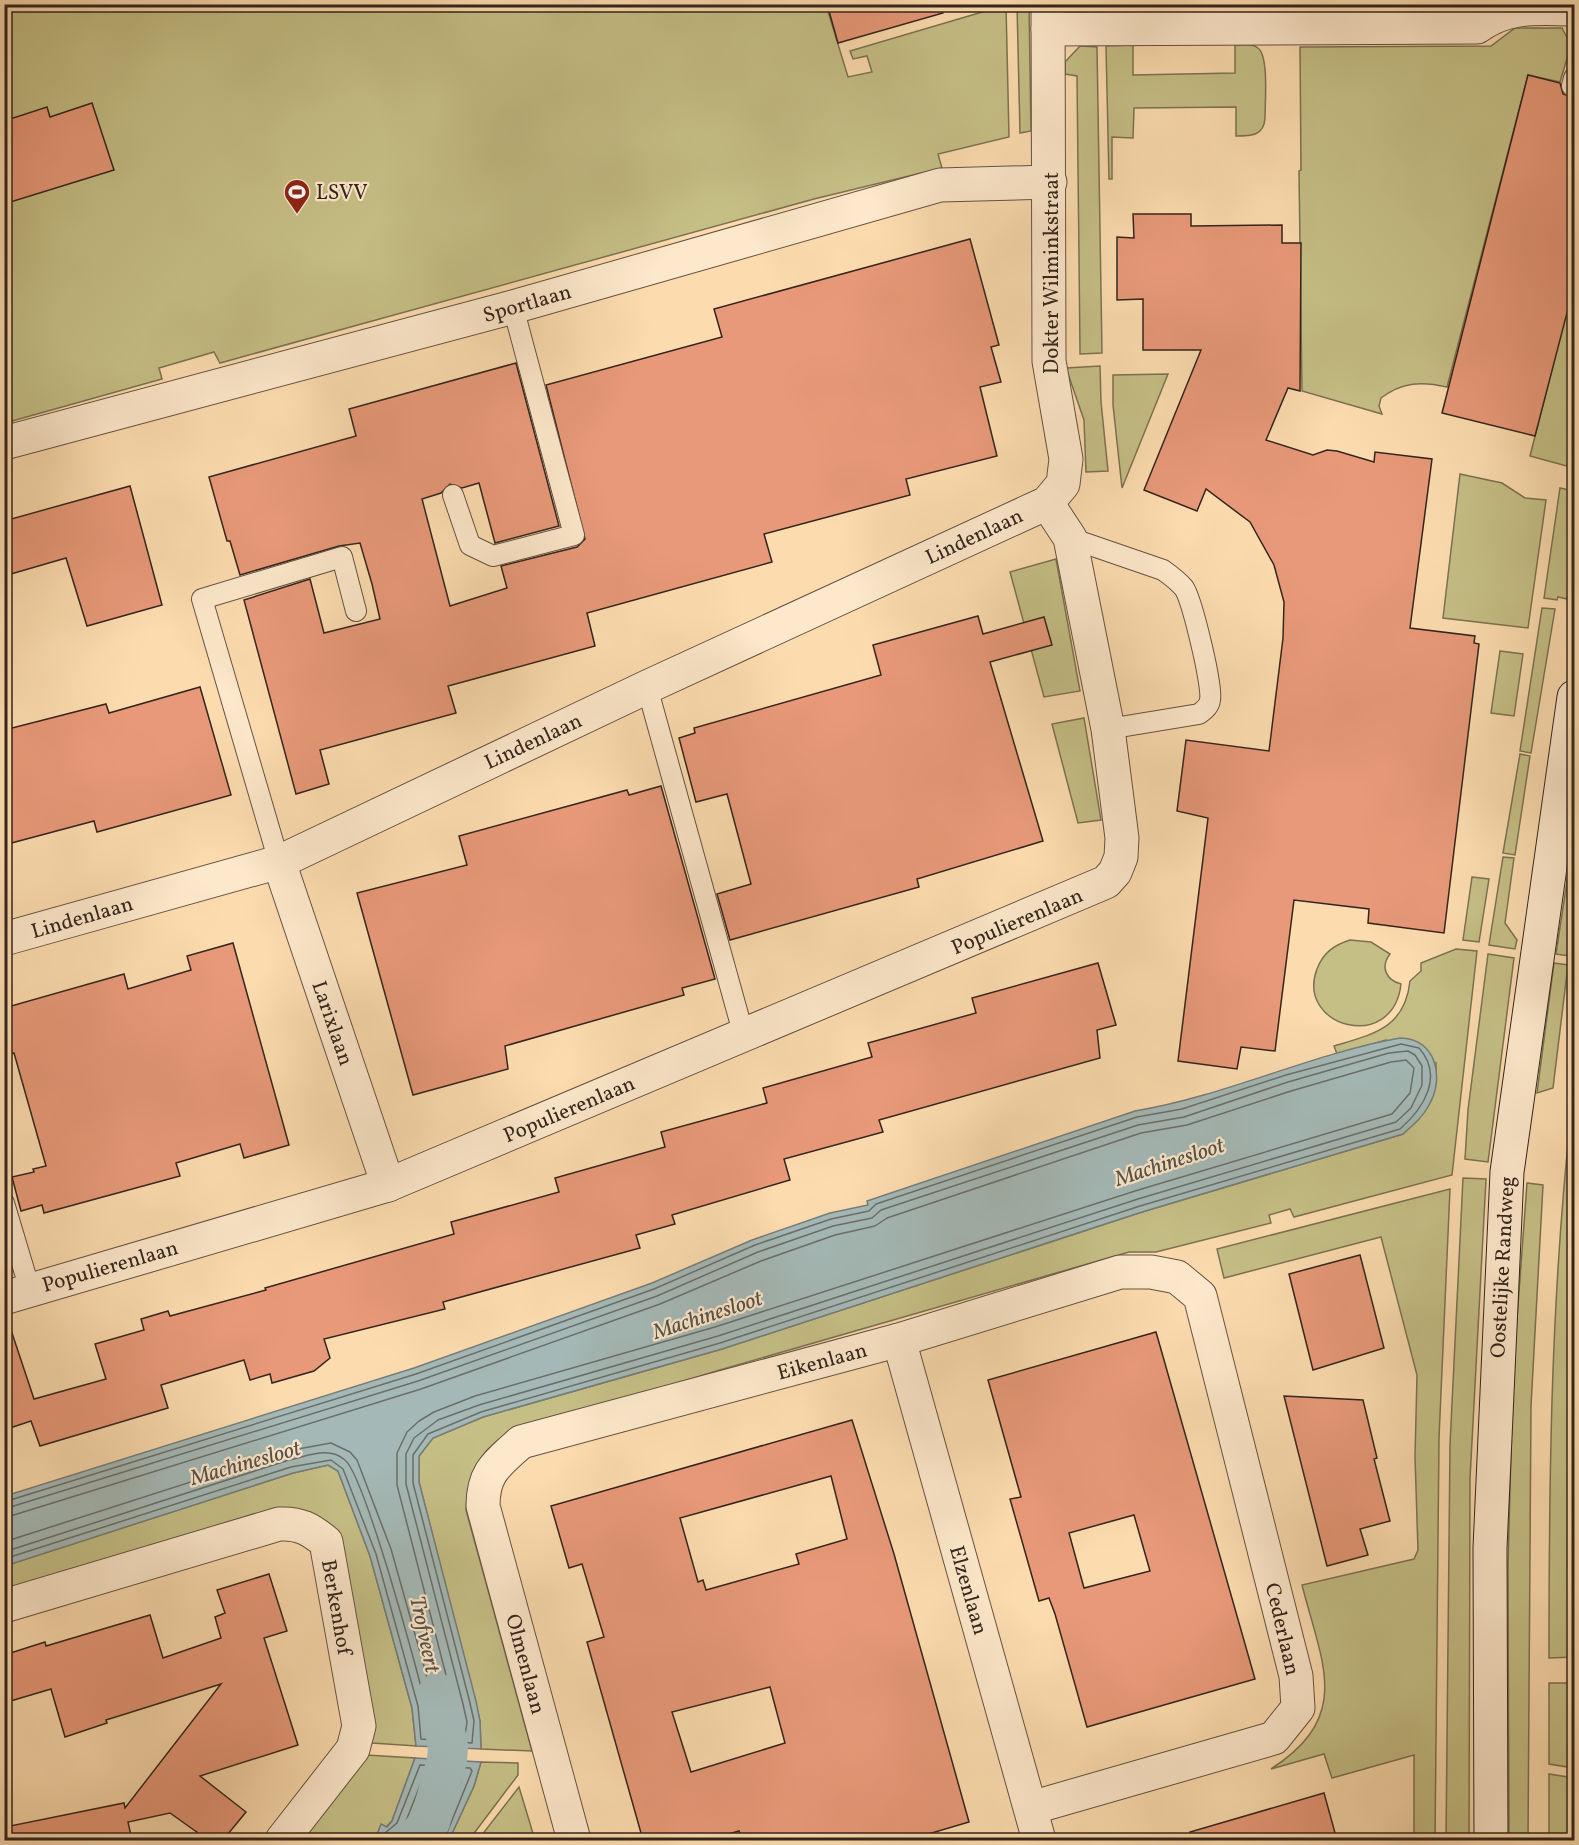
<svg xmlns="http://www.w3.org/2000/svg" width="1579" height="1845" viewBox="0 0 1579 1845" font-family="Vollkorn,serif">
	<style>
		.green { fill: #c5bf86; stroke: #7c7252; stroke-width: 1.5 }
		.water { fill: #a4b9b7; stroke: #777d79; stroke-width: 1.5 }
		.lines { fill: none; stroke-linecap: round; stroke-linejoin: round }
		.shore { stroke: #6c6e6a; stroke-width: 1.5 }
		.canal { stroke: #a4b9b7; stroke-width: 40 }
		.building { fill: #e89979; stroke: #33241d; stroke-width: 1.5; fill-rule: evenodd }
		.lane-casing { stroke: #655242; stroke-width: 22 }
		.street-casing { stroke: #655242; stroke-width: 35 }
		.secondary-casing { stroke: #33241d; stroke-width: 35 }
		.lane { stroke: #fde8cb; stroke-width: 20 }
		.street { stroke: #fde8cb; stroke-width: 33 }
		.secondary { stroke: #fde8cb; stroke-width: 33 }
		.labels { text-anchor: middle; stroke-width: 4.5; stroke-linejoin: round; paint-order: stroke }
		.poi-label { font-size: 21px; fill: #33241d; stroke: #fde8cb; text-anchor: start }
		.street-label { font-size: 21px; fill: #33241d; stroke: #fde8cb }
		.water-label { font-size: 22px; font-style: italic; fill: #55514b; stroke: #fde8cb }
	</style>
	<rect width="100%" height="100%" fill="#fcdcaf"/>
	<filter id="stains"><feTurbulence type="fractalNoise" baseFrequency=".00333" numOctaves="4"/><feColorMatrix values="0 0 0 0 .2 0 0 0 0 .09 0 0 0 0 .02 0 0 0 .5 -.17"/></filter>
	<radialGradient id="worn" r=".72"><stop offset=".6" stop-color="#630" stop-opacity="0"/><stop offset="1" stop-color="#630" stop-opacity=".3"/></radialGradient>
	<!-- green -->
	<g class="green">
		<polygon points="4,5 826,5 848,77 872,72 867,56 853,59 850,51 1006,5 1009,137 938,154 942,168 814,199 220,363 214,352 159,368 162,379 5,423"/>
		<polygon points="1017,5 1029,5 1031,131 1020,133"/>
		<path d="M1515,28H1562L1571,45L1560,82L1528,75L1447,387C1422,381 1402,382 1381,398L1379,406L1382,414L1302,391L1299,171L1301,170L1300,47L1491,46Z"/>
		<path d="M1133,45V75L1235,73V45C1243,45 1252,43 1258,48C1269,56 1265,103 1265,118C1264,136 1251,136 1236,136V107L1134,108L1133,138L1112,137V179H1109L1106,46Z"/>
		<polygon points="1080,46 1097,47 1102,353 1080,354 1080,350 1077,76 1065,74 1065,62"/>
		<polygon points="1574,282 1574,468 1530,456"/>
		<polygon points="1100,366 1101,402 1108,471 1086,472 1084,420 1066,368"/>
		<polygon points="1168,374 1122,488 1113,405 1113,375"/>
		<polygon points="1460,474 1502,483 1525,498 1546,500 1528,628 1443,618"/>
		<polygon points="1560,488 1574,491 1574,546 1567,599 1558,597 1557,600 1544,598"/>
		<polygon points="1056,559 1080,691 1044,697 1010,572"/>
		<polygon points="1542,608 1555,609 1531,753 1520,751"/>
		<polygon points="1500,651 1523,654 1514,716 1491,713"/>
		<polygon points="1084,718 1101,820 1078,823 1052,724"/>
		<polygon points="1520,754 1530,756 1515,855 1503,853"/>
		<polygon points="1574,835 1574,939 1570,956 1556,954"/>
		<polygon points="1503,857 1514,858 1505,923 1517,940 1515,949 1489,945"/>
		<polygon points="1472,877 1489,879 1479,942 1463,940"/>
		<path d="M1350,940L1371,942L1390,954C1380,967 1386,980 1401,984C1393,1054 1295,1027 1317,969C1323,953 1334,945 1350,940Z"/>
		<path d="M1456,949L1477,951L1452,1175L1294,1217L1290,1209L1269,1215L1271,1223L1156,1252H1129L720,1370L504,1435C476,1456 468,1475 466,1510L532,1751L481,1749L480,1721L419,1482V1456L433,1438L483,1417L722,1349L1142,1212L1403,1134C1428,1110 1437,1098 1436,1063L1386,1040L1337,1054L1334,1046C1374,1034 1405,1028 1410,981L1421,971V963Z"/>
		<polygon points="1488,954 1514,958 1488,1162 1465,1159 1468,1110"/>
		<polygon points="1554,963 1568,965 1553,1088 1537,1093"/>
		<path d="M1574,1105V1657L1549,1658C1549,1472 1551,1291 1572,1106Z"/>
		<polygon points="1463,1178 1486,1179 1470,1479 1469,1840 1446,1840 1450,1445"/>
		<polygon points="1527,1183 1543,1185 1531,1406 1528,1840 1509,1840 1508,1567 1513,1374"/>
		<path d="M1450,1189L1439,1438L1435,1840H1414V1755L1332,1778L1324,1754L1271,1769C1353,1716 1322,1664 1302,1585L1414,1559L1418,1550L1415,1457L1417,1375L1381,1237L1224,1278L1217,1249Z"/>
		<polygon points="328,1465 338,1471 370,1556 412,1708 416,1746 372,1743 324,1523 5,1593 4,1566 293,1473"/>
		<polygon points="1549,1683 1574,1683 1574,1768 1549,1764"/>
		<polygon points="366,1755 415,1758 392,1821 386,1827 381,1825 375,1840 300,1840"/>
		<polygon points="481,1762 518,1763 518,1775 469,1840 449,1840 474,1786"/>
		<polygon points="1549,1774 1574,1778 1574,1840 1549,1840"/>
		<polygon points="519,1787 535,1840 478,1840"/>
	</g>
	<!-- water -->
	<g class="water">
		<path d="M1400,1038C1436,1038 1445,1078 1429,1105C1423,1117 1413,1125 1403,1134L1142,1212L722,1349L483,1417L433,1438L419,1456V1482L476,1701L480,1721L481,1749L416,1746L412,1708L370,1556L338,1471L328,1465L293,1473L5,1566V1496L414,1368L652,1283L752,1240L830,1213L868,1205L867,1201L1135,1111C1226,1096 1310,1054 1400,1038Z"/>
		<polygon points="415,1758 481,1762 474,1786 449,1840 375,1840 381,1824 387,1827 392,1821"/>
	</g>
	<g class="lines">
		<!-- shore -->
		<g class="shore">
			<path d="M4,1502L416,1374L654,1289L755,1245L831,1219L869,1211L876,1204L1137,1117L1182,1109L1286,1075L1401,1044L1419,1048C1444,1076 1424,1108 1400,1129L1140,1206L720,1343L481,1412L428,1434L413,1455V1483L470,1703L474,1721L472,1743L421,1739L418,1706L376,1554L343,1469L331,1460L291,1467L4,1559"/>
			<path d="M4,1509L418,1381L657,1296L758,1252L833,1226L872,1218L881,1210L1138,1125L1184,1117L1288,1082L1389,1053L1408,1051L1415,1055L1422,1066V1085L1411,1108L1396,1122L1138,1199L718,1336L479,1405L438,1420L414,1438L406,1454V1484L463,1704L467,1722L465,1735L428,1732C427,1723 427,1713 425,1704C418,1671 364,1475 345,1460C329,1446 308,1456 289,1460L4,1552"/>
			<polyline points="4,1518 421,1389 660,1304 761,1261 835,1235 875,1226 887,1218 1141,1133 1187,1125 1291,1091 1391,1062 1406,1060 1414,1068 1410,1093 1392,1114 1135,1191 715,1327 475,1396 434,1412 419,1421 407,1432 397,1453 397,1485 454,1706 458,1722 456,1725 436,1723 434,1702 391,1549 357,1460 350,1452 331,1443 287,1451 4,1542"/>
			<polyline points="382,1840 385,1833 397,1823 420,1765 470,1768 472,1771 444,1840"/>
			<polyline points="390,1840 404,1826 425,1773 461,1774 461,1782 437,1840"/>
			<polyline points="404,1840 412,1830 431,1783 448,1782 450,1786 429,1831 428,1840"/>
		</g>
		<!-- canal -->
		<polyline class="canal" points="415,1840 430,1822 447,1760 448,1747 438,1693"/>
	</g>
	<!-- building -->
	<g class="building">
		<polygon points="827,4 942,4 943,13 838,43"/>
		<polygon points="1528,75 1560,83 1563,94 1575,98 1575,282 1535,436 1442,413"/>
		<polygon points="92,103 114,170 4,204 4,121 47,107 50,117"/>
		<polygon points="1133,214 1191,214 1191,226 1282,225 1282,243 1301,243 1300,391 1288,388 1266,440 1313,455 1327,450 1337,451 1374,462 1375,452 1432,459 1410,628 1475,636 1474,643 1479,644 1444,933 1368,923 1369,909 1294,900 1275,1051 1241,1047 1237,1069 1178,1061 1208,818 1177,811 1186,740 1269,751 1283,638 1284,602 1274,565 1250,522 1206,489 1197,511 1144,490 1201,350 1143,350 1143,299 1117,300 1117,237 1134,238"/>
		<polygon points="970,239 999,345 991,347 1001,382 980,387 997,456 906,479 910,495 764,534 772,562 587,613 595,646 448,686 456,713 320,750 329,784 296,794 244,600 310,579 324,633 380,619 372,584 360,543 339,546 240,575 230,541 227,541 209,477 356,436 349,409 516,363 559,526 495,543 479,483 462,488 450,484 441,493 422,499 450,606 507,588 501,566 577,547 585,539 546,385 722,337 714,309"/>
		<polygon points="130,486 162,605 87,626 66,558 4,576 4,521"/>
		<polygon points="978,616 983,634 1044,617 1052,645 990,662 1043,841 917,879 919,887 730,940 717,894 751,884 727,794 696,802 679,738 695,733 694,728 881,675 873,645"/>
		<polygon points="200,687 231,795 97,832 94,821 4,845 4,730 106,704 109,713"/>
		<polygon points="661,786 715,979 682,988 684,995 505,1046 508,1069 413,1095 357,893 467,865 459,836 627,790 629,795"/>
		<polygon points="233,943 289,1145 244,1158 240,1144 176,1163 180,1176 44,1213 42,1205 21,1211 12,1177 34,1172 33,1169 46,1166 14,1053 4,1056 4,1008 124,974 128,989 191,970 187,956"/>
		<polygon points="1098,963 1116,1025 1097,1030 1100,1058 879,1120 883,1132 784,1159 790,1180 672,1215 675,1224 636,1235 640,1248 443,1302 445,1309 324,1339 330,1358 314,1371 272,1383 270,1374 250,1380 244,1360 161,1385 168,1408 40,1446 31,1421 4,1430 4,1328 10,1327 34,1399 106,1379 95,1344 144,1330 141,1319 168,1311 170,1316 266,1290 265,1288 454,1234 451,1222 559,1192 555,1178 665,1147 661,1132 767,1103 763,1088 872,1057 868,1043 976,1013 972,998"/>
		<polygon points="1360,1255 1384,1348 1313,1370 1289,1274"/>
		<path d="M1156,1332L1255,1679L1087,1727L1055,1614L1049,1598L1039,1601L1010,1499L1021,1497L988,1380ZM1134,1515L1150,1571L1084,1588L1069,1533Z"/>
		<polygon points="1284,1396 1363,1400 1377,1458 1374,1459 1390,1521 1360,1529 1368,1555 1327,1566"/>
		<path d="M852,1420L894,1554L969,1822L908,1840H742L739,1831L708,1840H643L587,1642L604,1637L582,1564L569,1568L551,1506ZM831,1476L847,1539L796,1554L799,1564L706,1590L703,1580L698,1582L680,1518ZM770,1687L785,1743L691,1772L672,1712Z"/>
		<polygon points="269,1574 287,1631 264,1638 298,1745 200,1776 246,1812 223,1840 208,1840 170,1813 128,1822 132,1840 11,1840 10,1826 124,1803 125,1808 221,1684 106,1720 107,1723 65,1737 51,1689 4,1703 4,1655 45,1642 46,1646 150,1615 163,1658 221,1638 215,1617 225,1613 217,1590"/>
		<polygon points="1324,1793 1337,1840 1191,1840 1190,1832"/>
	</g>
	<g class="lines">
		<!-- lane casing -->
		<g class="lane-casing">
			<g id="lane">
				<polyline points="1572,86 1574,78"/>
				<polyline points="453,495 470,545 493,556 574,535 513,307"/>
				<path d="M1070,538L1163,570C1170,575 1178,581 1184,588C1192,600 1213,686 1210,700C1209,707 1204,710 1199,714L1108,729"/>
				<polyline points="647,687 744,1036"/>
				<polyline points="279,862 202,599 342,557 356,611"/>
				<polyline points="4,1203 30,1290"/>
			</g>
		</g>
		<!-- street casing -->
		<g class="street-casing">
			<g id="street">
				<path d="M1048,29L1477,27C1509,4 1537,9 1574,9"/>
				<polyline points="4,443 513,307 940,185 1050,182"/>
				<polyline points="279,862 388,1185"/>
				<polyline points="4,939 279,862 647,687 1047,503 1063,484 1066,459 1049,361 1048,4"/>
				<polyline points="4,1298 388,1185 1106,882 1115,872 1121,857 1122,838 1108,729 1070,538 1047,503"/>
				<polyline points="899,1340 1039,1840"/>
				<path d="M4,1606L279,1524C300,1523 310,1529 326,1542L359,1726L353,1749L282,1840"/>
				<path d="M574,1840L483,1506C483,1472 497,1464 521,1442L899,1340L1120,1272H1151L1177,1277L1200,1296L1296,1676L1298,1708L1274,1738L1031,1808"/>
			</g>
		</g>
		<!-- secondary casing -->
		<g class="secondary-casing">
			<polyline id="secondary" points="1491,1840 1490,1548 1507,1172 1574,697"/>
		</g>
		<!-- lane -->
		<use href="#lane" class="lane"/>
		<!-- street -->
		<use href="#street" class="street"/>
		<!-- secondary -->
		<use href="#secondary" class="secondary"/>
	</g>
	<!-- icons -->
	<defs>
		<g id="stadium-pin" transform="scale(1.35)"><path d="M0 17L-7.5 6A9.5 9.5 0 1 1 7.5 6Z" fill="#8f2418" stroke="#fde8cb"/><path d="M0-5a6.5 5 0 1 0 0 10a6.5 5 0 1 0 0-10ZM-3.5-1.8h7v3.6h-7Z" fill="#fff"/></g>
	</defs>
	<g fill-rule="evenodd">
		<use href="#stadium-pin" x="297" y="192"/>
	</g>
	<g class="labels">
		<!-- poi labels -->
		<g class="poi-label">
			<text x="316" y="199">LSVV</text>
		</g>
		<!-- street labels -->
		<g class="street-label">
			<text transform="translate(1051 273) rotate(-90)" y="7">Dokter Wilminkstraat</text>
			<text transform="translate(527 303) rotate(-16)" y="7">Sportlaan</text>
			<text transform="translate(974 536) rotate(-25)" y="7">Lindenlaan</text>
			<text transform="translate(533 741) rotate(-25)" y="7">Lindenlaan</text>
			<text transform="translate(82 917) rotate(-16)" y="7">Lindenlaan</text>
			<text transform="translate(1017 921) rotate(-23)" y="7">Populierenlaan</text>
			<text transform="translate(333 1023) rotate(71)" y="7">Larixlaan</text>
			<text transform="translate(569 1109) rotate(-23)" y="7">Populierenlaan</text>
			<text transform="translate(110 1266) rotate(-16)" y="7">Populierenlaan</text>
			<text transform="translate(1502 1267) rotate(-87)" y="7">Oostelijke Randweg</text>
			<text transform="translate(822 1361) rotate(-15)" y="7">Eikenlaan</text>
			<text transform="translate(969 1590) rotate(74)" y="7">Elzenlaan</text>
			<text transform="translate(337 1607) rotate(80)" y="7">Berkenhof</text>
			<text transform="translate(1283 1629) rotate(77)" y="7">Cederlaan</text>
			<text transform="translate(526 1664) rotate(75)" y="7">Olmenlaan</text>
		</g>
		<!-- water labels -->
		<g class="water-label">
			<text transform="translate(1169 1161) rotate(-18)" y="8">Machinesloot</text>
			<text transform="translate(707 1314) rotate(-18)" y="8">Machinesloot</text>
			<text transform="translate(245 1462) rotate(-16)" y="8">Machinesloot</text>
			<text transform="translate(426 1634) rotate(78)" y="8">Trofveert</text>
		</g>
	</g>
	<!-- margin -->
	<rect width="1579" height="1845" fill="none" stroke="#fcdcaf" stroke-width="24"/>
	<rect x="6" y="6" width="1567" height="1833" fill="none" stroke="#33241d" stroke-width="3"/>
	<rect x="12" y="12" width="1555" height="1821" fill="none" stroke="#33241d" stroke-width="1.5"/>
	<rect width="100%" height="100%" filter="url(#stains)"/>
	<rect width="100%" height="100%" fill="url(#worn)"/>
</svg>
